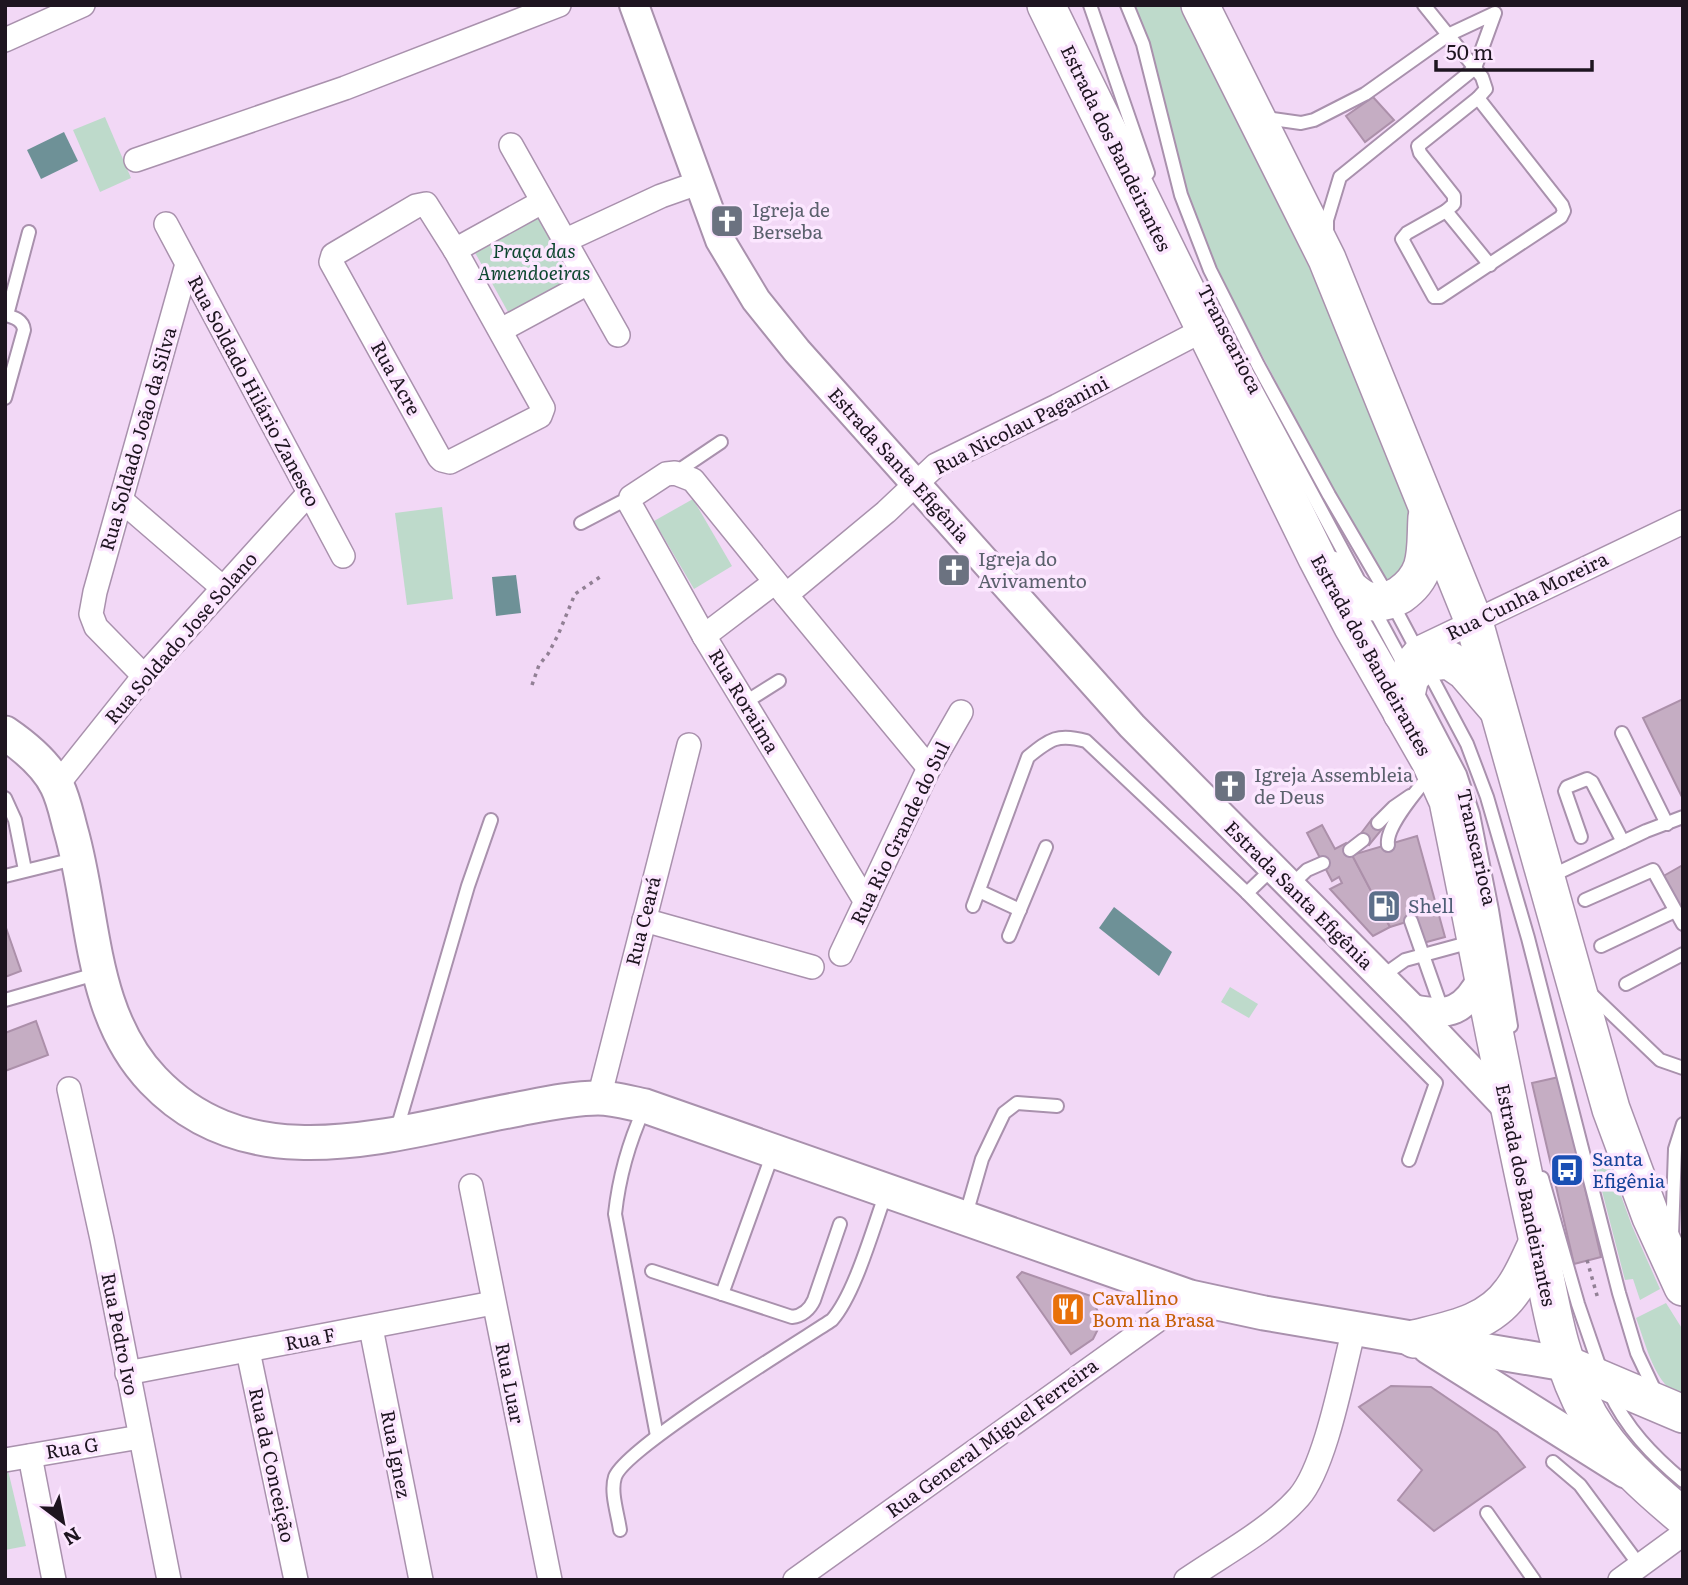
<svg xmlns="http://www.w3.org/2000/svg" width="1688" height="1585" viewBox="0 0 1688 1585" font-family="Literata,serif">
	<style>
		.green { fill: #bedacb }
		.water { fill: #6e9197 }
		.building { fill: #c5adc3; stroke: #ac90aa; stroke-width: 2 }
		.lines { fill: none; stroke-linecap: round; stroke-linejoin: round }
		.service-casing { stroke: #a991ad; stroke-width: 16 }
		.minor-casing { stroke: #a991ad; stroke-width: 26 }
		.tertiary-casing { stroke: #a991ad; stroke-width: 32 }
		.secondary-casing { stroke: #a991ad; stroke-width: 37 }
		.primary-casing { stroke: #a991ad; stroke-width: 40 }
		.path { stroke: #928095; stroke-width: 3.5; stroke-dasharray: 3.5 5; stroke-linecap: butt }
		.service { stroke: #fff; stroke-width: 12 }
		.minor { stroke: #fff; stroke-width: 23 }
		.tertiary { stroke: #fff; stroke-width: 28 }
		.secondary { stroke: #fff; stroke-width: 33 }
		.primary { stroke: #fff; stroke-width: 37 }
		.labels { text-anchor: middle; stroke-width: 7; stroke-linejoin: round; paint-order: stroke }
		.street-label { font-size: 19px; fill: #1e1520; stroke: #fce7ff }
		.worship-label { font-size: 19px; fill: #5b616d; stroke: #fce7ff; text-anchor: start }
		.park-label { font-size: 19px; font-style: italic; fill: #0e4730; stroke: #fce7ff }
		.service-label { font-size: 19px; fill: #4e5e75; stroke: #fce7ff; text-anchor: start }
		.transit-label { font-size: 19px; fill: #164399; stroke: #fce7ff; text-anchor: start }
		.food-label { font-size: 19px; fill: #c56008; stroke: #fce7ff; text-anchor: start }
	</style>
	<rect width="100%" height="100%" fill="#f2d8f6"/>
	<!-- green -->
	<g class="green">
		<polygon points="1132,5 1182,5 1334,319 1429,537 1393,591 1352,525 1208,253 1181,181"/>
		<polygon points="105,117 131,178 100,192 73,130"/>
		<polygon points="556,202 596,274 513,321 473,249"/>
		<polygon points="693,499 732,566 694,589 654,521"/>
		<polygon points="442,507 453,599 407,605 395,513"/>
		<polygon points="1230,987 1258,1004 1249,1018 1221,1002"/>
		<polygon points="1607,1157 1632,1226 1660,1289 1640,1300 1633,1279 1625,1280 1594,1160"/>
		<path d="M1666,1303L1683,1330V1399C1654,1384 1647,1347 1636,1318Z"/>
		<polygon points="7,1466 26,1546 5,1550 5,1467"/>
	</g>
	<!-- water -->
	<g class="water">
		<polygon points="64,132 78,161 41,179 27,150"/>
		<polygon points="516,575 521,613 496,616 492,577"/>
		<polygon points="1114,907 1172,952 1159,976 1099,928"/>
	</g>
	<!-- building -->
	<g class="building">
		<polygon points="1373,97 1394,120 1365,142 1346,116"/>
		<polygon points="1683,699 1683,799 1643,718"/>
		<polygon points="1372,819 1383,828 1369,845 1359,836"/>
		<polygon points="1322,825 1335,849 1346,843 1390,927 1373,936 1330,889 1342,883 1339,877 1332,881 1307,833"/>
		<polygon points="1417,836 1445,937 1423,943 1416,919 1390,927 1352,855"/>
		<polygon points="1683,865 1683,915 1660,878"/>
		<polygon points="5,925 21,971 5,977"/>
		<polygon points="36,1021 48,1055 5,1071 5,1033"/>
		<polygon points="1559,1077 1601,1257 1574,1264 1532,1083"/>
		<polygon points="1022,1272 1091,1296 1102,1321 1093,1339 1071,1354 1017,1277"/>
		<polygon points="1391,1386 1431,1387 1497,1432 1525,1467 1434,1531 1398,1500 1422,1470 1359,1407"/>
	</g>
	<g class="lines">
		<!-- service casing -->
		<g class="service-casing">
			<g id="service">
				<polyline points="1090,5 1148,173"/>
				<polyline points="1127,5 1143,44 1181,195 1210,270 1258,365 1329,495 1391,601 1467,744 1487,797 1528,938 1619,1293 1637,1353 1656,1393"/>
				<polyline points="1424,5 1482,77 1486,89 1478,98 1562,205 1564,211 1561,217 1440,297 1434,297 1402,239 1407,233 1446,211"/>
				<polyline points="1478,98 1418,146 1420,153 1454,196 1454,204 1446,211 1490,265"/>
				<polyline points="1266,118 1301,123 1314,120 1365,94 1448,35 1495,13 1475,68 1340,177 1327,220 1327,235"/>
				<path d="M5,315C14,317 23,320 24,330L5,398"/>
				<polyline points="7,315 29,232"/>
				<polyline points="1235,350 1357,577"/>
				<polyline points="675,473 721,442"/>
				<polyline points="581,523 621,502 630,500"/>
				<polyline points="1372,606 1405,667"/>
				<polyline points="1416,690 1460,774 1473,814 1492,910 1511,1026"/>
				<polyline points="744,703 779,681"/>
				<polyline points="1622,733 1667,824"/>
				<polyline points="5,798 15,820 25,870"/>
				<polyline points="1378,823 1394,807 1410,796"/>
				<polyline points="1581,837 1565,791 1567,787 1587,779 1592,782 1623,842"/>
				<path d="M1388,845C1385,826 1420,787 1432,772"/>
				<polyline points="1350,850 1363,840"/>
				<polyline points="1272,869 1247,893 1436,1083 1409,1160"/>
				<polyline points="5,876 78,858"/>
				<polyline points="1549,877 1646,831 1683,817"/>
				<polyline points="1290,886 1307,870 1323,863"/>
				<polyline points="979,891 1020,910"/>
				<polyline points="1585,900 1653,870 1683,924"/>
				<path d="M973,906L1028,757C1050,739 1058,733 1086,741L1247,893"/>
				<polyline points="1411,921 1443,1012"/>
				<polyline points="1009,936 1046,847"/>
				<polyline points="1601,946 1675,911"/>
				<polyline points="1381,977 1405,960 1475,941"/>
				<polyline points="1626,984 1683,954"/>
				<polyline points="1589,992 1660,1060 1683,1068"/>
				<polyline points="5,1000 99,973"/>
				<path d="M644,1109C629,1142 619,1177 615,1214L657,1436"/>
				<polyline points="397,1129 468,886 491,820"/>
				<polyline points="1542,1178 1578,1304 1601,1371"/>
				<polyline points="965,1218 982,1159 992,1138 1004,1113 1017,1103 1057,1106"/>
				<polyline points="1672,1235 1675,1149 1683,1124"/>
				<path d="M652,1271L792,1317C802,1316 810,1309 814,1300L840,1224"/>
				<polyline points="722,1294 773,1153"/>
				<path d="M1609,1391C1626,1428 1652,1455 1683,1481"/>
				<polyline points="1553,1462 1580,1485 1640,1566"/>
				<polyline points="1487,1513 1534,1580"/>
				<path d="M620,1530C618,1515 610,1492 615,1477C625,1448 797,1343 832,1320C855,1294 873,1228 886,1193"/>
			</g>
		</g>
		<!-- minor casing -->
		<g class="minor-casing">
			<g id="minor">
				<polyline points="5,40 83,5"/>
				<polyline points="511,145 618,335"/>
				<polyline points="136,160 345,88 559,5"/>
				<polygon points="426,204 455,250 543,408 540,416 450,462 442,460 439,457 331,262 333,255 338,252 416,206"/>
				<polyline points="166,224 343,556"/>
				<polyline points="564,241 661,196 698,183"/>
				<polyline points="455,250 542,202"/>
				<polyline points="501,330 588,283"/>
				<polyline points="121,500 223,588"/>
				<polyline points="786,595 886,512 936,465 1057,406 1205,329"/>
				<polyline points="704,636 775,582"/>
				<polyline points="1406,662 1417,649 1683,522"/>
				<polyline points="144,676 96,627 91,614 95,592 187,264"/>
				<polyline points="57,785 144,676 309,493"/>
				<polyline points="866,902 704,636 630,504 631,497 666,474 675,473 693,480 786,595 929,768"/>
				<polyline points="644,920 812,967"/>
				<polyline points="841,954 929,768 961,712"/>
				<polyline points="69,1089 102,1239 169,1580"/>
				<polyline points="599,1098 689,745"/>
				<polyline points="471,1186 550,1580"/>
				<polyline points="371,1328 421,1580"/>
				<polyline points="248,1351 296,1580"/>
				<polyline points="127,1373 493,1303"/>
				<polyline points="30,1456 54,1580"/>
				<polyline points="5,1460 140,1437"/>
				<polyline points="795,1580 1190,1297"/>
				<path d="M1186,1580C1222,1555 1270,1530 1299,1497C1326,1466 1343,1371 1354,1329"/>
				<polyline points="1620,1580 1683,1534"/>
			</g>
		</g>
		<!-- tertiary casing -->
		<g class="tertiary-casing">
			<g id="tertiary">
				<polyline points="634,5 720,240 756,300 797,351 1132,726 1413,1009 1509,1110"/>
				<path d="M1413,1009C1449,1017 1465,1011 1482,978"/>
			</g>
		</g>
		<!-- secondary casing -->
		<g class="secondary-casing">
			<g id="secondary">
				<path d="M5,733C24,746 47,765 57,786C64,800 67,817 71,831C95,915 89,1013 153,1080C253,1185 397,1131 519,1109C545,1104 572,1098 598,1098C613,1098 630,1103 645,1106L1190,1297L1264,1313L1565,1364"/>
				<polyline points="1429,1347 1626,1471"/>
			</g>
		</g>
		<!-- primary casing -->
		<g class="primary-casing">
			<g id="primary">
				<path d="M1046,5L1317,558L1352,625L1430,761L1448,801C1477,942 1503,1083 1534,1223C1549,1289 1555,1356 1589,1416C1613,1457 1647,1487 1683,1517"/>
				<polyline points="1200,5 1327,259 1474,622 1611,1109 1651,1217 1683,1287"/>
				<path d="M1331,570C1342,580 1354,597 1369,601C1379,604 1391,600 1400,595C1430,574 1425,551 1427,517"/>
				<polyline points="1402,713 1410,677 1424,663 1449,660 1465,671 1496,707"/>
				<path d="M1414,1339C1450,1330 1489,1324 1512,1291C1523,1277 1530,1258 1538,1242"/>
				<polyline points="1565,1364 1683,1414"/>
			</g>
		</g>
		<!-- path -->
		<g class="path">
			<polyline points="532,685 539,665 548,654 558,635 575,594 603,575"/>
			<polyline points="1587,1260 1598,1299"/>
		</g>
		<!-- service -->
		<use href="#service" class="service"/>
		<!-- minor -->
		<use href="#minor" class="minor"/>
		<!-- tertiary -->
		<use href="#tertiary" class="tertiary"/>
		<!-- secondary -->
		<use href="#secondary" class="secondary"/>
		<!-- primary -->
		<use href="#primary" class="primary"/>
	</g>
	<!-- icons -->
	<defs>
		<g id="church-square" transform="scale(1.75)"><rect x="-9" y="-9" width="18" height="18" rx="4" fill="#6b7280" stroke="#fce7ff"/><path d="M-1.2-6h2.4v3.5h3.3v2.4h-3.3V6h-2.4V-.1h-3.3v-2.4h3.3Z" fill="#fff"/></g>
		<g id="fuel-square" transform="scale(1.75)"><rect x="-9" y="-9" width="18" height="18" rx="4" fill="#5c6f8a" stroke="#fce7ff"/><path d="M-5.5-6h7V0h2V4h1.3V-2.5L3-4.5l.8-.8L6-3V5H2.5V1h-1V6h-7ZM-4.2-4.7v3.2H.2V-4.7Z" fill="#fff"/></g>
		<g id="bus-square" transform="scale(1.75)"><rect x="-9" y="-9" width="18" height="18" rx="4" fill="#1a4fb4" stroke="#fce7ff"/><path d="M-5-6H5V4H4V6H2V4H-2V6H-4V4H-5ZM-3.5-4V0h7V-4ZM-3.5 1.2v1.5H-2V1.2ZM2 1.2v1.5H3.5V1.2Z" fill="#fff"/></g>
		<g id="restaurant-square" transform="scale(1.75)"><rect x="-9" y="-9" width="18" height="18" rx="4" fill="#e8710a" stroke="#fce7ff"/><path d="M-5-6h1v4h1v-4h1v4h1v-4h1v5L-1.5 .5V6h-2V.5L-5-1ZM5-6V6H3V1.5H1.5Q1.5-4 5-6Z" fill="#fff"/></g>
	</defs>
	<g fill-rule="evenodd">
		<use href="#church-square" x="727" y="221"/>
		<use href="#church-square" x="954" y="570"/>
		<use href="#church-square" x="1230" y="786"/>
		<use href="#fuel-square" x="1384" y="906"/>
		<use href="#bus-square" x="1567" y="1170"/>
		<use href="#restaurant-square" x="1068" y="1309"/>
	</g>
	<g class="labels">
		<!-- street labels -->
		<g class="street-label">
			<text transform="translate(1116 148) rotate(64)" y="7">Estrada dos Bandeirantes</text>
			<text transform="translate(1230 339) rotate(63)" y="7">Transcarioca</text>
			<text transform="translate(396 378) rotate(61)" y="7">Rua Acre</text>
			<text transform="translate(254 391) rotate(62)" y="7">Rua Soldado Hilário Zanesco</text>
			<text transform="translate(1021 425) rotate(-27)" y="7">Rua Nicolau Paganini</text>
			<text transform="translate(138 439) rotate(-74)" y="7">Rua Soldado João da Silva</text>
			<text transform="translate(899 465) rotate(48)" y="7">Estrada Santa Efigênia</text>
			<text transform="translate(1527 596) rotate(-26)" y="7">Rua Cunha Moreira</text>
			<text transform="translate(181 638) rotate(-49)" y="7">Rua Soldado Jose Solano</text>
			<text transform="translate(1371 655) rotate(61)" y="7">Estrada dos Bandeirantes</text>
			<text transform="translate(744 701) rotate(59)" y="7">Rua Roraima</text>
			<text transform="translate(900 833) rotate(-64)" y="7">Rua Rio Grande do Sul</text>
			<text transform="translate(1477 847) rotate(77)" y="7">Transcarioca</text>
			<text transform="translate(1299 895) rotate(45)" y="7">Estrada Santa Efigênia</text>
			<text transform="translate(643 921) rotate(-76)" y="7">Rua Ceará</text>
			<text transform="translate(1526 1195) rotate(78)" y="7">Estrada dos Bandeirantes</text>
			<text transform="translate(120 1334) rotate(79)" y="7">Rua Pedro Ivo</text>
			<text transform="translate(310 1339) rotate(-11)" y="7">Rua F</text>
			<text transform="translate(510 1383) rotate(79)" y="7">Rua Luar</text>
			<text transform="translate(992 1438) rotate(-36)" y="7">Rua General Miguel Ferreira</text>
			<text transform="translate(72 1448) rotate(-9)" y="7">Rua G</text>
			<text transform="translate(396 1454) rotate(79)" y="7">Rua Ignez</text>
			<text transform="translate(272 1465) rotate(78)" y="7">Rua da Conceição</text>
		</g>
		<!-- worship labels -->
		<g class="worship-label">
			<text x="752" y="217">Igreja de<tspan x="752" dy="22">Berseba</tspan></text>
			<text x="978" y="566">Igreja do<tspan x="978" dy="22">Avivamento</tspan></text>
			<text x="1254" y="782">Igreja Assembleia<tspan x="1254" dy="22">de Deus</tspan></text>
		</g>
		<!-- park labels -->
		<g class="park-label">
			<text x="534" y="258">Praça das<tspan x="534" dy="22">Amendoeiras</tspan></text>
		</g>
		<!-- service labels -->
		<g class="service-label">
			<text x="1408" y="913">Shell</text>
		</g>
		<!-- transit labels -->
		<g class="transit-label">
			<text x="1592" y="1166">Santa<tspan x="1592" dy="22">Efigênia</tspan></text>
		</g>
		<!-- food labels -->
		<g class="food-label">
			<text x="1092" y="1305">Cavallino<tspan x="1092" dy="22">Bom na Brasa</tspan></text>
		</g>
	</g>
	<!-- border -->
	<rect width="1688" height="1585" fill="none" stroke="#1e1520" stroke-width="14"/>
	<!-- north arrow -->
	<g transform="translate(63 1522) rotate(148)" stroke="#fce7ff" stroke-width="5" paint-order="stroke">
	<path d="M0-5L12 26L0 18L-12 26Z" fill="#1e1520"/>
	<text y="-10" font-size="19" font-weight="bold" text-anchor="middle" fill="#1e1520">N</text>
	</g>
	<!-- scale -->
	<path d="M1436 60v10h156v-10" fill="none" stroke="#1e1520" stroke-width="3.5"/>
	<text x="1446" y="60" font-size="21" fill="#1e1520" stroke="#fce7ff" stroke-width="5" paint-order="stroke">50 m</text>
</svg>
